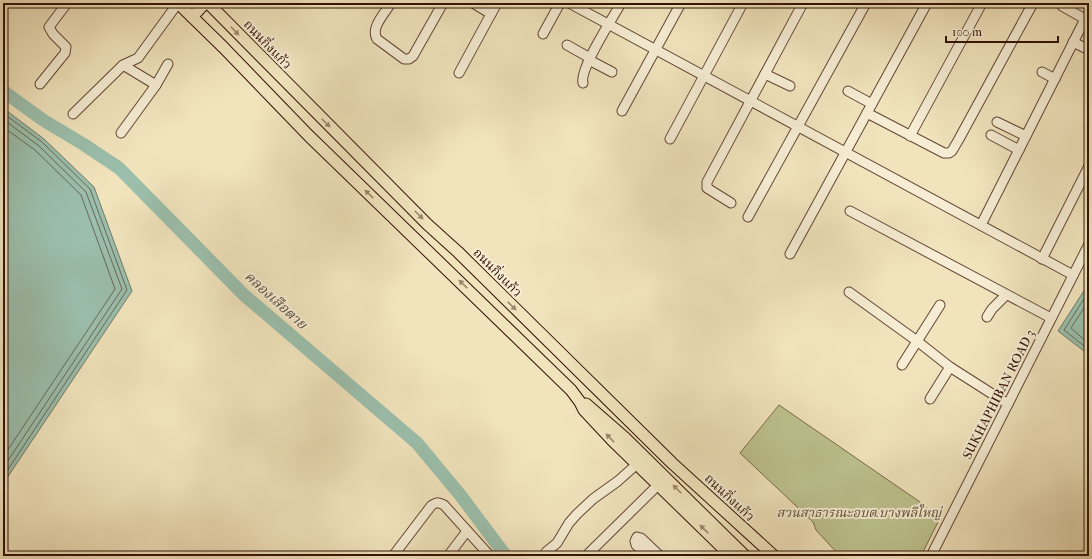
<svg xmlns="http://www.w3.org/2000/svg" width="1092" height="559" viewBox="0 0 1092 559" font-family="'IM FELL French Canon','Noto Serif Thai',serif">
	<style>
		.green { fill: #bdc38f; stroke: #786a4a }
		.water { fill: #9bbfac; stroke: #717a6a }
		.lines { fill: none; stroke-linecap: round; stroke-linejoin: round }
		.shore { stroke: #676859; stroke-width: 1 }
		.river { stroke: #9bbfac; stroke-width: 13 }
		.minor-casing { stroke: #624634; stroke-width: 11 }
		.major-casing { stroke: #331206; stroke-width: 13 }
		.minor { stroke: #f6edd4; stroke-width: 9 }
		.major { stroke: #f1e4bd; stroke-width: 11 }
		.oneway { fill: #9c866b }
		.labels { text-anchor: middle; stroke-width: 4; stroke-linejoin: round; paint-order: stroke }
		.street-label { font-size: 13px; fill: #331206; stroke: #f6edd4 }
		.park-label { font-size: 13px; font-style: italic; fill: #635036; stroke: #f6edd4 }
		.water-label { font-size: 14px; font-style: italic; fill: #574f40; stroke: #f6edd4 }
	</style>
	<rect width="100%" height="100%" fill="#f1e4bd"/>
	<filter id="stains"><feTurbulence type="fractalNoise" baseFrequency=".005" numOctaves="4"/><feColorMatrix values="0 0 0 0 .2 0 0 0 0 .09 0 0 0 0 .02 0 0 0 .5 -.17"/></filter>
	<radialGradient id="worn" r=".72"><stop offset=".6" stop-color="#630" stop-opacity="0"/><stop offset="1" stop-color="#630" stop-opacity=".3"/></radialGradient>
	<!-- green -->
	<polygon class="green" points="779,405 920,502 939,520 921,556 840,556 816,530 813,522 740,453"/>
	<!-- water -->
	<g class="water">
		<polygon points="3,108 44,139 94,187 132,291 3,484"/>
		<polygon points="1089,283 1089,355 1058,331"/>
	</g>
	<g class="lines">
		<!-- shore -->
		<g class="shore">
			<polyline points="3,113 42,142 90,189 127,290 3,477"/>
			<polyline points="3,119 39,146 86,192 122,289 3,468"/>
			<polyline points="3,127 35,150 81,195 115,289 3,457"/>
			<polyline points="1089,291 1064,330 1089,350"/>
			<polyline points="1089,300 1071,328 1089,344"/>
		</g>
		<!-- river -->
		<polyline class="river" points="3,91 43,120 83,144 119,168 244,295 417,443 461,496 506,556"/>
		<!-- minor casing -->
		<g class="minor-casing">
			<g id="minor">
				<path d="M391,3C385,13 370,28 377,39L404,59H409L413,56L443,3"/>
				<polyline points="473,3 491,14"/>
				<polyline points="569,3 1073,275"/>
				<polyline points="1060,3 1062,6 1085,19"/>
				<polyline points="543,34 560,3"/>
				<polyline points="1073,42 1089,50"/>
				<polyline points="567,45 590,58"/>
				<polyline points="589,60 612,72"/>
				<polyline points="123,65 156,85"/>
				<polyline points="1042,72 1055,79"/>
				<polyline points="459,73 497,3"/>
				<polyline points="765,74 790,86"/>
				<path d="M583,83C579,69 613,18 621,3"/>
				<polyline points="40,84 65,53 66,47 53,34 49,27 67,3"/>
				<polyline points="848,91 872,104"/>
				<polyline points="622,111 681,3"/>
				<polyline points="867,113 944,153 949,153 952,151 959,139 1033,3"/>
				<polyline points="73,114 123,65 138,58 178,3"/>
				<polyline points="997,122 1026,136"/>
				<polyline points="121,133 156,85 168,64"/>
				<polyline points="991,135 1019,150"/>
				<polyline points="910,136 982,3"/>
				<polyline points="670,139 743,3"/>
				<polyline points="731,203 707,188 707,182 803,3"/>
				<polyline points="850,211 1051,318"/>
				<polyline points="748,217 866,3"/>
				<polyline points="981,225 1085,19 1089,14"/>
				<polyline points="790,254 927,3"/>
				<polyline points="1042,259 1089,166"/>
				<polyline points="849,292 917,341 950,367 1008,404"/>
				<polyline points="987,317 992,309 1006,295"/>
				<polyline points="902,365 940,305"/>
				<polyline points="930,399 950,367"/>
				<polyline points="546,552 557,543 569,523 577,514 593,499 618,481 637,464"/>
				<path d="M393,556L431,506C436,502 438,502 444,505L490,556"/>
				<polyline points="448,556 467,531"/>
				<polyline points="586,556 658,485"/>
				<polyline points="648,556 636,545 635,541 637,537 641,538 660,556"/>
				<polyline points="931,556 1089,244"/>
			</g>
		</g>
		<!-- major casing -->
		<g class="major-casing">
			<g id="major">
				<polyline points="178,3 223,47 309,136 571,390 580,402 584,410 612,440 731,556"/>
				<polyline points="208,3 427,224 458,252 672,463 774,556"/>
				<polyline points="192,17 205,3"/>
				<polyline points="586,404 625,438 745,556"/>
			</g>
		</g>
		<!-- minor -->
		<use href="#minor" class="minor"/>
		<!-- major -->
		<use href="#major" class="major"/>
	</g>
	<!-- one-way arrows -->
	<defs><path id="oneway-solid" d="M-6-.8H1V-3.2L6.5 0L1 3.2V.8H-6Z"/></defs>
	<g class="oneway">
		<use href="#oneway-solid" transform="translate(235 31) rotate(46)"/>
		<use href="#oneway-solid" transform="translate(326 123) rotate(45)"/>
		<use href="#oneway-solid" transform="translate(369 194) rotate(-136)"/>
		<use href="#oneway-solid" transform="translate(419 215) rotate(45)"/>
		<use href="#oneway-solid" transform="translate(463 284) rotate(-136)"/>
		<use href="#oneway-solid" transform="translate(512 306) rotate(45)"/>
		<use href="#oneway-solid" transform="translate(610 438) rotate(-134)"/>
		<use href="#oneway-solid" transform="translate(677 489) rotate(-135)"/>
		<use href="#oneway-solid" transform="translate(704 529) rotate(-136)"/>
	</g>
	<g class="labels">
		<!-- street labels -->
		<g class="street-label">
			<text transform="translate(268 44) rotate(46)" y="5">ถนนกิ่งแก้ว</text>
			<text transform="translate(498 272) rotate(45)" y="5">ถนนกิ่งแก้ว</text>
			<text transform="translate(998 394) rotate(-63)" y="5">SUKHAPHIBAN ROAD 3</text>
			<text transform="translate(730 497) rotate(43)" y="5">ถนนกิ่งแก้ว</text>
		</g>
		<!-- park labels -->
		<g class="park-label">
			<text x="859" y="517">สวนสาธารณะอบต.บางพลีใหญ่</text>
		</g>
		<!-- water labels -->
		<g class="water-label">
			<text transform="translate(276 300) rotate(42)" y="5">คลองเสือตาย</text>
		</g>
	</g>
	<!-- margin -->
	<rect width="1092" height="559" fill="none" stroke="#f1e4bd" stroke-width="16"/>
	<rect x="4" y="4" width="1084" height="551" fill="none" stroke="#331206" stroke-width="2"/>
	<rect x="8" y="8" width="1076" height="543" fill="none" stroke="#331206"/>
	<!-- scale -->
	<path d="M946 36v6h112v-6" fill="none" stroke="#331206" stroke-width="2"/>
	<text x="952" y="36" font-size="12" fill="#331206" stroke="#f6edd4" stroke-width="3" paint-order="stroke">100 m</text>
	<rect width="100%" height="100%" filter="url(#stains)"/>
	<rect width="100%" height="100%" fill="url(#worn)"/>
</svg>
